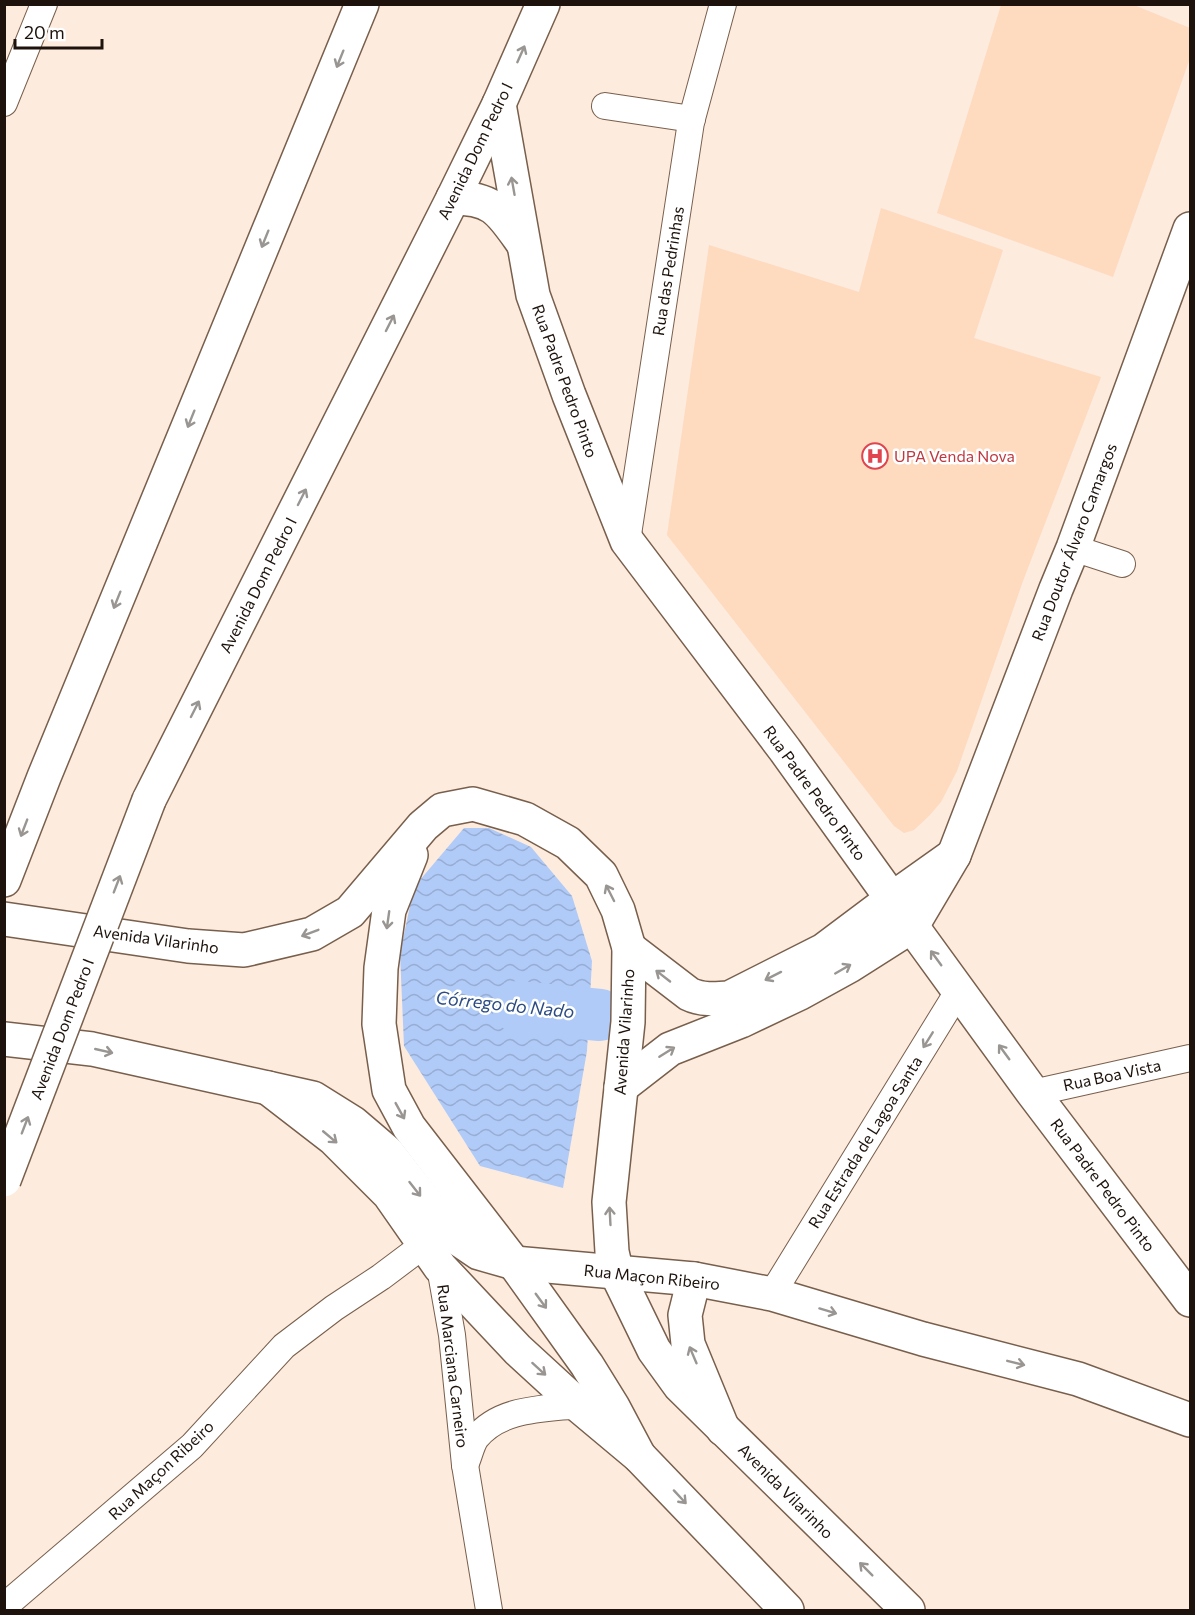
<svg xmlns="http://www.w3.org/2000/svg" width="1195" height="1615" viewBox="0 0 1195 1615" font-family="Commissioner,sans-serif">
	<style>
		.built { fill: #fedabf }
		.water { fill: url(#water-waves) }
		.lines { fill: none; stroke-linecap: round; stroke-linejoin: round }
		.river { stroke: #b0cbf8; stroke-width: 52 }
		.street-casing { stroke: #785f4c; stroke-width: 28 }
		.secondary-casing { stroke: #785f4c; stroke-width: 36 }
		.highway-casing { stroke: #785f4c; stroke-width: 36 }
		.street { stroke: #fff; stroke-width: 26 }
		.secondary { stroke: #fff; stroke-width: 33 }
		.highway { stroke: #fff; stroke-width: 33 }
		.highway-bridge-casing { stroke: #785f4c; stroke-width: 36; stroke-linecap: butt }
		.highway-bridge { stroke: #fff; stroke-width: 33 }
		.oneway { stroke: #999592 }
		.labels { text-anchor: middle; stroke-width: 5; stroke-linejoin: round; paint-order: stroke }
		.street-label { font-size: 16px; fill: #1d130c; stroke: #fff }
		.health-label { font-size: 16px; fill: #be3a42; stroke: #fff; text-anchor: start }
		.water-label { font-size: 18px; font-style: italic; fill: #2b4b82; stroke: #fff }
	</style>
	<defs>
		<pattern id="water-waves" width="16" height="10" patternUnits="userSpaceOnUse" patternTransform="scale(1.5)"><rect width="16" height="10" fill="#b0cbf8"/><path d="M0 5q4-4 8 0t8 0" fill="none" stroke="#97add3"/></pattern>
	</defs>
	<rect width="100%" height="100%" fill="#fdebde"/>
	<!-- built -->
	<g class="built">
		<polygon points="1001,5 1134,5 1190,28 1190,58 1113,277 937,213"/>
		<polygon points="881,208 1003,250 974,338 1101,377 1023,581 957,771 941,802 929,816 914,830 904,833 894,826 667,535 709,245 859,292"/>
	</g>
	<!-- water -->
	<polygon class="water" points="464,828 489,828 531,847 572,896 592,961 587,1051 563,1188 480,1166 404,1046 400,953 414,887"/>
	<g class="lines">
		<!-- river -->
		<polyline class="river" points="518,1007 600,1015"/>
		<!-- street casing -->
		<g class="street-casing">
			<g id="street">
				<polyline points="4,103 44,4"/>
				<polyline points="605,106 692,119"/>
				<polyline points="627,541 691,122 723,4"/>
				<polyline points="1073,548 1122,564"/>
				<polyline points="1033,1093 1190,1058"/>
				<polyline points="440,1267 452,1335 465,1465 489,1610"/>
				<polyline points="772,1294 959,990"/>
				<path d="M465,1465C469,1457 471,1445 476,1438C500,1408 543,1409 578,1405"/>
				<polyline points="4,1603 13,1599 192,1446 284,1346 334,1308 381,1277 425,1244"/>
			</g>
		</g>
		<!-- secondary casing -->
		<g class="secondary-casing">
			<g id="secondary">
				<polyline points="499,104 533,295 569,395 627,541 785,750 892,899 954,855"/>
				<path d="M453,198C493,198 500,211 522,242"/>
				<polyline points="912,926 954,855 1056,589 1073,548 1190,229"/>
				<polyline points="268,1088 334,1139 389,1194 440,1267 518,1350 578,1405 639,1456 787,1610"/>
				<polyline points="617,1274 654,1350 680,1386 908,1610"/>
			</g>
		</g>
		<!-- highway casing -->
		<g class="highway-casing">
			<g id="highway">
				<polyline points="149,800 453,198 499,104 543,4"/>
				<polyline points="411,855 389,910 381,968 379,1024 389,1090 409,1127 514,1263 587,1365 613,1407 639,1456"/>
				<polyline points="4,880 44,777 362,4"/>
				<polyline points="4,919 188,946 244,950 312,934 350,912 423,826 442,810 473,804 525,819 568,843 601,875 618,910 629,948 628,1022 609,1202 612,1252 617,1274"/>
				<path d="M629,948L689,994C701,1000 715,999 729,998L824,950L892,899L1033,1093L1190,1300"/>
				<polyline points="4,1039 92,1049 313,1098 353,1123 387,1152 451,1234 479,1253 514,1263 694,1279 772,1294 923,1339 1078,1379 1190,1420"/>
				<polyline points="621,1087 670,1049 741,1021 800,993 849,966 912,926"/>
				<polyline points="694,1279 685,1315 688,1344 723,1429"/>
			</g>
		</g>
		<!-- street -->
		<use href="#street" class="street"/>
		<!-- secondary -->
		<use href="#secondary" class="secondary"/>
		<!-- highway -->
		<use href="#highway" class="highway"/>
		<!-- highway-bridge casing -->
		<g class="highway-bridge-casing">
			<polyline id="highway-bridge" points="4,1180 149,800"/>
		</g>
		<!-- highway-bridge -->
		<use href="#highway-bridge" class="highway-bridge"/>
	</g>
	<!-- one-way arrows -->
	<defs><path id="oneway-shaft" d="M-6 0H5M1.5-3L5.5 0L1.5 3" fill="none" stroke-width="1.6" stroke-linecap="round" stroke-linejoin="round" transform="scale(1.5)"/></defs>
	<g class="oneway">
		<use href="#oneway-shaft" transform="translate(521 54) rotate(-66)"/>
		<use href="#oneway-shaft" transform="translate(340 59) rotate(112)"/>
		<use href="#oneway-shaft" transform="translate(513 186) rotate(-100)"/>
		<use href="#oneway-shaft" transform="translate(265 239) rotate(112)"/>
		<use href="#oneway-shaft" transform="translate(390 323) rotate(-63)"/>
		<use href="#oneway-shaft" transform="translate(191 419) rotate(112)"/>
		<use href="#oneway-shaft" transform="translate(302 497) rotate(-63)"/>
		<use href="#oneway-shaft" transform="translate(117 600) rotate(112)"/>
		<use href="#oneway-shaft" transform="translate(195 709) rotate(-63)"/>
		<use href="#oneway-shaft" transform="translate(24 828) rotate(111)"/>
		<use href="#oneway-shaft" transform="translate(117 884) rotate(-69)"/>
		<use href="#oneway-shaft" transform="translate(610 893) rotate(-117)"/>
		<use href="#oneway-shaft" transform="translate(388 920) rotate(98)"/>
		<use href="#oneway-shaft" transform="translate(310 933) rotate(159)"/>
		<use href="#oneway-shaft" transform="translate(936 958) rotate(-126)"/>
		<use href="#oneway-shaft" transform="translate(843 969) rotate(-30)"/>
		<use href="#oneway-shaft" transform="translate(663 976) rotate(-142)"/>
		<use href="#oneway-shaft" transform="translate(773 976) rotate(153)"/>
		<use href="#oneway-shaft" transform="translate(928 1040) rotate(122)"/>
		<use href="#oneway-shaft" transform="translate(104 1051) rotate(13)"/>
		<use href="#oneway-shaft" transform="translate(667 1052) rotate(-32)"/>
		<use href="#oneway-shaft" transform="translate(1004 1052) rotate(-126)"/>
		<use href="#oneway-shaft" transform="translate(400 1111) rotate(61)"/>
		<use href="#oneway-shaft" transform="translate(25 1125) rotate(-69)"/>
		<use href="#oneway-shaft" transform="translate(330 1137) rotate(40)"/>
		<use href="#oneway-shaft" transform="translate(415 1189) rotate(52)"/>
		<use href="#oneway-shaft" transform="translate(610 1216) rotate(-93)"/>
		<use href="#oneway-shaft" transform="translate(541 1301) rotate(54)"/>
		<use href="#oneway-shaft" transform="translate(828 1311) rotate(17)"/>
		<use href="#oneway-shaft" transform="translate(693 1355) rotate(-113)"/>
		<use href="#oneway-shaft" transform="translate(1016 1363) rotate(14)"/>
		<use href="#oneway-shaft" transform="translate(539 1369) rotate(42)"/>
		<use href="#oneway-shaft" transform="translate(680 1497) rotate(47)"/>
		<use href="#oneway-shaft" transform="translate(866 1569) rotate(-135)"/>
	</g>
	<!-- icons -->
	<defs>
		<g id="hospital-ring" transform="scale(1.35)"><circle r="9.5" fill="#fff" stroke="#e0444e" stroke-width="1.5"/><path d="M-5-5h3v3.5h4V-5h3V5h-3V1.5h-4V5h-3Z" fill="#e0444e"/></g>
	</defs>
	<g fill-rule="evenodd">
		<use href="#hospital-ring" x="875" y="456"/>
	</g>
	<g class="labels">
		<!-- street labels -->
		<g class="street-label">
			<text transform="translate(475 151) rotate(-64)" y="6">Avenida Dom Pedro I</text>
			<text transform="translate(668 271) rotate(-81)" y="6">Rua das Pedrinhas</text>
			<text transform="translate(565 381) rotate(70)" y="6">Rua Padre Pedro Pinto</text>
			<text transform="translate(1074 542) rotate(-69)" y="6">Rua Doutor Álvaro Camargos</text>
			<text transform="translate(258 585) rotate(-63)" y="6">Avenida Dom Pedro I</text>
			<text transform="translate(815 793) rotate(54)" y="6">Rua Padre Pedro Pinto</text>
			<text transform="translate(156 939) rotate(8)" y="6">Avenida Vilarinho</text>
			<text transform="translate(62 1029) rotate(-69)" y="6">Avenida Dom Pedro I</text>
			<text transform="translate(624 1032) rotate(-86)" y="6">Avenida Vilarinho</text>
			<text transform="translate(1112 1075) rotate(-12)" y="6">Rua Boa Vista</text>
			<text transform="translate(865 1142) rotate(-58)" y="6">Rua Estrada de Lagoa Santa</text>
			<text transform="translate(1103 1185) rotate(53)" y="6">Rua Padre Pedro Pinto</text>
			<text transform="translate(652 1277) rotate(6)" y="6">Rua Maçon Ribeiro</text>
			<text transform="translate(453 1366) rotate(83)" y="6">Rua Marciana Carneiro</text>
			<text transform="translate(161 1470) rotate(-43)" y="6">Rua Maçon Ribeiro</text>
			<text transform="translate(786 1491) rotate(45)" y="6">Avenida Vilarinho</text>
		</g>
		<!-- health labels -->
		<g class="health-label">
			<text x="894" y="462">UPA Venda Nova</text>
		</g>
		<!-- water labels -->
		<g class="water-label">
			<text transform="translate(505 1005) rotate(6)" y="6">Córrego do Nado</text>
		</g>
	</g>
	<!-- border -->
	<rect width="1195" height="1615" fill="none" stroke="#1d130c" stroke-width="12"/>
	<!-- scale -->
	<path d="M15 39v9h87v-9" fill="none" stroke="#1d130c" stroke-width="3"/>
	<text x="24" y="39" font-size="18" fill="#1d130c" stroke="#ffffff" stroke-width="4.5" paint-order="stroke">20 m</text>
</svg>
